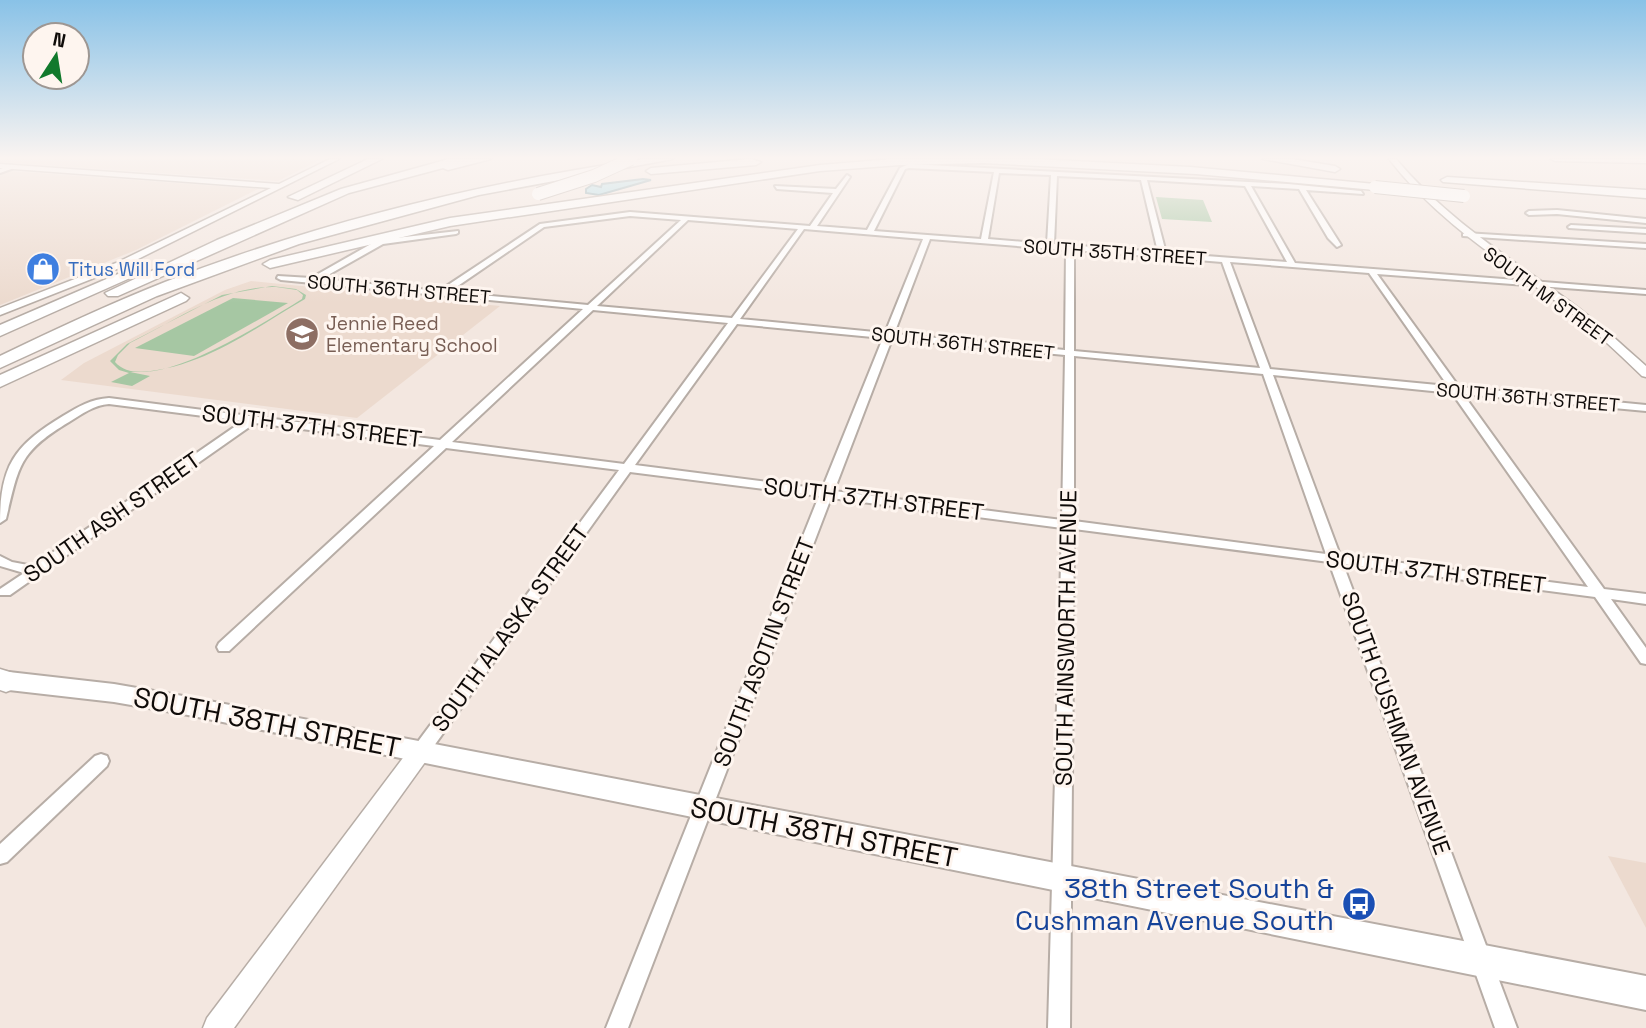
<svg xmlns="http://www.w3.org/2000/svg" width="1646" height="1028" viewBox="0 0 1646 1028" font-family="'Space Grotesk',sans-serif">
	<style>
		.built { fill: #ecdace }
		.green { fill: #a6c7a3; fill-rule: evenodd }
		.water { fill: #9cd7e6; stroke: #729aa4; stroke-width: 2 }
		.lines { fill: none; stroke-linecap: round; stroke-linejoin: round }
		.minor-casing { stroke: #b7ada6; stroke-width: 4 }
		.tertiary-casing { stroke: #b7ada6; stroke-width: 3 }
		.secondary-casing { stroke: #b7ada6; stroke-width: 3 }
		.primary-casing { stroke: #b7ada6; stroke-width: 4 }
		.motorway-casing { stroke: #b7ada6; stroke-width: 3 }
		.minor { fill: #fff; fill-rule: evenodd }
		.tertiary { fill: #fff; fill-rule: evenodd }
		.secondary { fill: #fff; fill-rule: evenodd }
		.primary { fill: #fff; fill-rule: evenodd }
		.motorway { fill: #fff; fill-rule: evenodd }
		.motorway-bridge-casing { stroke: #b7ada6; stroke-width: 14; stroke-linecap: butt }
		.motorway-bridge { stroke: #fff; stroke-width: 12 }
		.labels { text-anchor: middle; stroke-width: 6; stroke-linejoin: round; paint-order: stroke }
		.far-street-label { font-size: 19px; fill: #0f0b09; stroke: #fef5ef }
		.far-shop-label { font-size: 19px; fill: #366cbe; stroke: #fef5ef; text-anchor: start }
		.far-education-label { font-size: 19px; fill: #785e54; stroke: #fef5ef; text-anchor: start }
		.street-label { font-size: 23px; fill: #0f0b09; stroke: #fef5ef }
		.near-street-label { font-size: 28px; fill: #0f0b09; stroke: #fef5ef }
		.near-transit-label { font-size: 28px; fill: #164399; stroke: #fef5ef; text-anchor: end }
	</style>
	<rect width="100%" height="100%" fill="#f3e7e0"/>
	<!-- built -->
	<g class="built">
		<polygon points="0,159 321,159 278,181 0,162"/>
		<polygon points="9,171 258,189 136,250 0,305 0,173"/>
		<polygon points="251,281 500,306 357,418 61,380 84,363 225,290"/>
		<polygon points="1608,856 1646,863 1646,928"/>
	</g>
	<!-- green -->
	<g class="green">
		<polygon points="1156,197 1203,200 1212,222 1162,219"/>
		<path d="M272,286L296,289L306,295L305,299C250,331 196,373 130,372L150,376L132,386L111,382L129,373L119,370L110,361L127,344L222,295ZM276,287L297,290L303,295L302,299C269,319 148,400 115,362L118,355L130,343C175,321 224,285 276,287Z"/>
		<polygon points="233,298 288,303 194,356 135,348"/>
	</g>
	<!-- water -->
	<polygon class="water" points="643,179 651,180 599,195 586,193 586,189 592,185 601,187 602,184"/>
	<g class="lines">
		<!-- minor casing -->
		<g class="minor-casing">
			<g id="minor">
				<path d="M909,164L1288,184L1361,191L1363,194L1306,190L1341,245L1337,247L1328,238L1299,189L1251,186L1295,263L1646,290V294L1377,274L1459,387L1646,405V411L1463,394L1604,589L1646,594V604L1611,599L1646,648V664L1641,663L1595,597L1343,564L1517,1028H1495L1329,562L1074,529L1070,1028H1048L1062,528L831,498L628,1028H606L819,496L630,472L426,757L420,759L414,757L412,752L414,747L619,470L446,448L229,651H219L217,647L219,643L434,446L255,423L10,595H0V589L24,573L0,566V556L12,562L33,566L243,421L109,404C94,405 82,414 69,422C19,452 19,465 6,519L0,523C0,465 15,445 63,416C78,407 91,399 109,398L440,440L583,309L281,280L277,278L278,276L311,278L378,240L458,231V233L456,234L383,244L321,279L439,291L540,224L630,212L810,226L833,193L777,189L775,186L836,189L847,175L850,177L817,226L867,230L900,168ZM909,168L994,172L981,239L874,231L905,169ZM999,173L1051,175L1047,244L988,239ZM1057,176L1141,180L1158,252L1054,244ZM1147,180L1245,186L1287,262L1166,253ZM630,216L681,220L588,305L449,292L544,227ZM688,220L798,229L732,318L597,306ZM804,229L923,239L885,333L740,319ZM930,239L1066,250L1065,350L894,334ZM1074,250L1222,262L1260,368L1074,351ZM1230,262L1369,273L1448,386L1270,369ZM593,310L728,323L624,464L452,442ZM737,324L883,338L822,489L635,465ZM892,339L1065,355L1062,520L834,491ZM1074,356L1263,374L1326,554L1074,521ZM1273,375L1452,393L1588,587L1340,555Z"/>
				<polygon points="12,165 14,168 0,173 0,169"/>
				<polygon points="1557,210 1646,219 1646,223 1557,214 1529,215 1526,213 1529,211"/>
				<polygon points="1571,225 1646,229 1646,233 1569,228 1568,227"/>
				<polygon points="1465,233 1646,244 1646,248 1463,236 1463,234"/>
				<polygon points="101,754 107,756 109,761 107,766 7,862 0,864 0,844 95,756"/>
			</g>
		</g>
		<!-- tertiary casing -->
		<g class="tertiary-casing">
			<g id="tertiary">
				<polygon points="330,159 339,159 122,267 0,315 0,308 116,263 271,188 0,168 0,164 279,184"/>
				<path d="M1389,159H1396C1448,221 1509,257 1573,304C1599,323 1622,345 1646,366V377L1642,376C1617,352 1592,328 1565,308C1502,261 1438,222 1389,159Z"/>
				<polygon points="420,743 428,746 431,752 428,758 234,1028 203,1028 207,1018 412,746"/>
			</g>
		</g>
		<!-- secondary casing -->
		<g class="secondary-casing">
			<polygon id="secondary" points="1551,159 1646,159 1646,163 1555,161"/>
		</g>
		<!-- primary casing -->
		<g class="primary-casing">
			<polygon id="primary" points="0,671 114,684 183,696 1646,976 1646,1010 183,714 114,702 0,689"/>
		</g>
		<!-- motorway casing -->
		<g class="motorway-casing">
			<g id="motorway">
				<polygon points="368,159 382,159 298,200 288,197"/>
				<polygon points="449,159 491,159 448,170 443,168 349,193 118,296 108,296 105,293 217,240 341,189"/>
				<path d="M644,159H673L479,195L299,244L157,296L0,368V356C54,330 109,304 165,282C319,222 481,183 644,159Z"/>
				<polygon points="750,159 761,162 756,165 651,174 646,171 651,168"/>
				<polygon points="893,159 1035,159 1190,167 1375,184 1381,187 1375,190 1196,174 984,163 900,165 820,171 450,226 270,268 263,264 270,260 450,218 820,165"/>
				<polygon points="1263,159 1292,159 1335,166 1340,169 1335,172"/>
				<polygon points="1447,177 1646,190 1646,198 1443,182 1441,180"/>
				<polygon points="125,271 132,275 130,278 0,336 0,325"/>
				<polygon points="181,293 189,298 186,301 0,387 0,375"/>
				<polygon points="0,669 16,674 20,681 16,688 6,692 0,690"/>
			</g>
		</g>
		<!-- minor -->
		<use href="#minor" class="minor"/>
		<!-- tertiary -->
		<use href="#tertiary" class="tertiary"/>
		<!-- secondary -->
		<use href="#secondary" class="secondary"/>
		<!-- primary -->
		<use href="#primary" class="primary"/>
		<!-- motorway -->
		<use href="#motorway" class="motorway"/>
		<!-- motorway-bridge casing -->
		<g class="motorway-bridge-casing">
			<g id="motorway-bridge">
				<polyline points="1375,187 1464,196"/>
				<polyline points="538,194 594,176 631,159"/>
			</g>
		</g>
		<!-- motorway-bridge -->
		<use href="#motorway-bridge" class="motorway-bridge"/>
	</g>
	<!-- sky -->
	<linearGradient id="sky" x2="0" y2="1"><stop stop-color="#89c2e7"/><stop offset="0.52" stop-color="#faf4f1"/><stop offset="1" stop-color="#faf4f1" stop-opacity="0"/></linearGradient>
	<rect width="1646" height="303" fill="url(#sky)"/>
	<!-- icons -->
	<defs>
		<g id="shop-disc" transform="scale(1.75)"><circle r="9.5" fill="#3f7fe0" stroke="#fef5ef"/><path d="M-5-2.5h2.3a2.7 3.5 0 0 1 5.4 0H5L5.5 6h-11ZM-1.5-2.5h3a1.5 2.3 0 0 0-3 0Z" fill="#fff"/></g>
		<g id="school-disc" transform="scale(1.75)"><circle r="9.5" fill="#8d6e63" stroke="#fef5ef"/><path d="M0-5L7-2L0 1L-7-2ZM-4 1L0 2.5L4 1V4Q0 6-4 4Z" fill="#fff"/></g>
		<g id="bus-disc" transform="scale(1.75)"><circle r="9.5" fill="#1a4fb4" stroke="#fef5ef"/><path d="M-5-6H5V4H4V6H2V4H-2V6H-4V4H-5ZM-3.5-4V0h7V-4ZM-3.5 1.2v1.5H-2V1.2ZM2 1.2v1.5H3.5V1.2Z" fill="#fff"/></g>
	</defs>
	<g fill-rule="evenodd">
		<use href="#shop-disc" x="43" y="269"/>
		<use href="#school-disc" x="302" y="334"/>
		<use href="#bus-disc" x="1359" y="904"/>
	</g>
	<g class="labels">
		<!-- far-street labels -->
		<g class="far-street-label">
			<text transform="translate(1115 252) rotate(4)" y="7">SOUTH 35TH STREET</text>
			<text transform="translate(399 289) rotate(5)" y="7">SOUTH 36TH STREET</text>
			<text transform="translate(1548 296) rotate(36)" y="7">SOUTH M STREET</text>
			<text transform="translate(963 343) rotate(6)" y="7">SOUTH 36TH STREET</text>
			<text transform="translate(1528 397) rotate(5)" y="7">SOUTH 36TH STREET</text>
		</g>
		<!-- far-shop labels -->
		<g class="far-shop-label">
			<text x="68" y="276">Titus Will Ford</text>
		</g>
		<!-- far-education labels -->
		<g class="far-education-label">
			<text x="326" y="330">Jennie Reed<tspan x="326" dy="22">Elementary School</tspan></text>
		</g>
		<!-- street labels -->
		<g class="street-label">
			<text transform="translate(312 426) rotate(7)" y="8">SOUTH 37TH STREET</text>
			<text transform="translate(874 499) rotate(7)" y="8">SOUTH 37TH STREET</text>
			<text transform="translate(112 517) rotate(-35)" y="8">SOUTH ASH STREET</text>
			<text transform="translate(1436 572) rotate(7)" y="8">SOUTH 37TH STREET</text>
			<text transform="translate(510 628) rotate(-54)" y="8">SOUTH ALASKA STREET</text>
			<text transform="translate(1066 638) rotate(-89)" y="8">SOUTH AINSWORTH AVENUE</text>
			<text transform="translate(764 652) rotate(-69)" y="8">SOUTH ASOTIN STREET</text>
			<text transform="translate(1396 723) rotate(70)" y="8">SOUTH CUSHMAN AVENUE</text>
		</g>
		<!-- near-street labels -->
		<g class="near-street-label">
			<text transform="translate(267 722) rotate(11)" y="10">SOUTH 38TH STREET</text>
			<text transform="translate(824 832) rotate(11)" y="10">SOUTH 38TH STREET</text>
		</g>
		<!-- near-transit labels -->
		<g class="near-transit-label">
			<text x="1334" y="898">38th Street South &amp;<tspan x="1334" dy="32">Cushman Avenue South</tspan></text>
		</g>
	</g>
	<!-- north arrow -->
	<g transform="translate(56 56) rotate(12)"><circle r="33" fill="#fef5ef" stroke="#9e9793" stroke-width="2"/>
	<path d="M0-5L12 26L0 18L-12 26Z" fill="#11792c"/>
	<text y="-10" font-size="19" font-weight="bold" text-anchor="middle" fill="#0f0b09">N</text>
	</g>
</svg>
